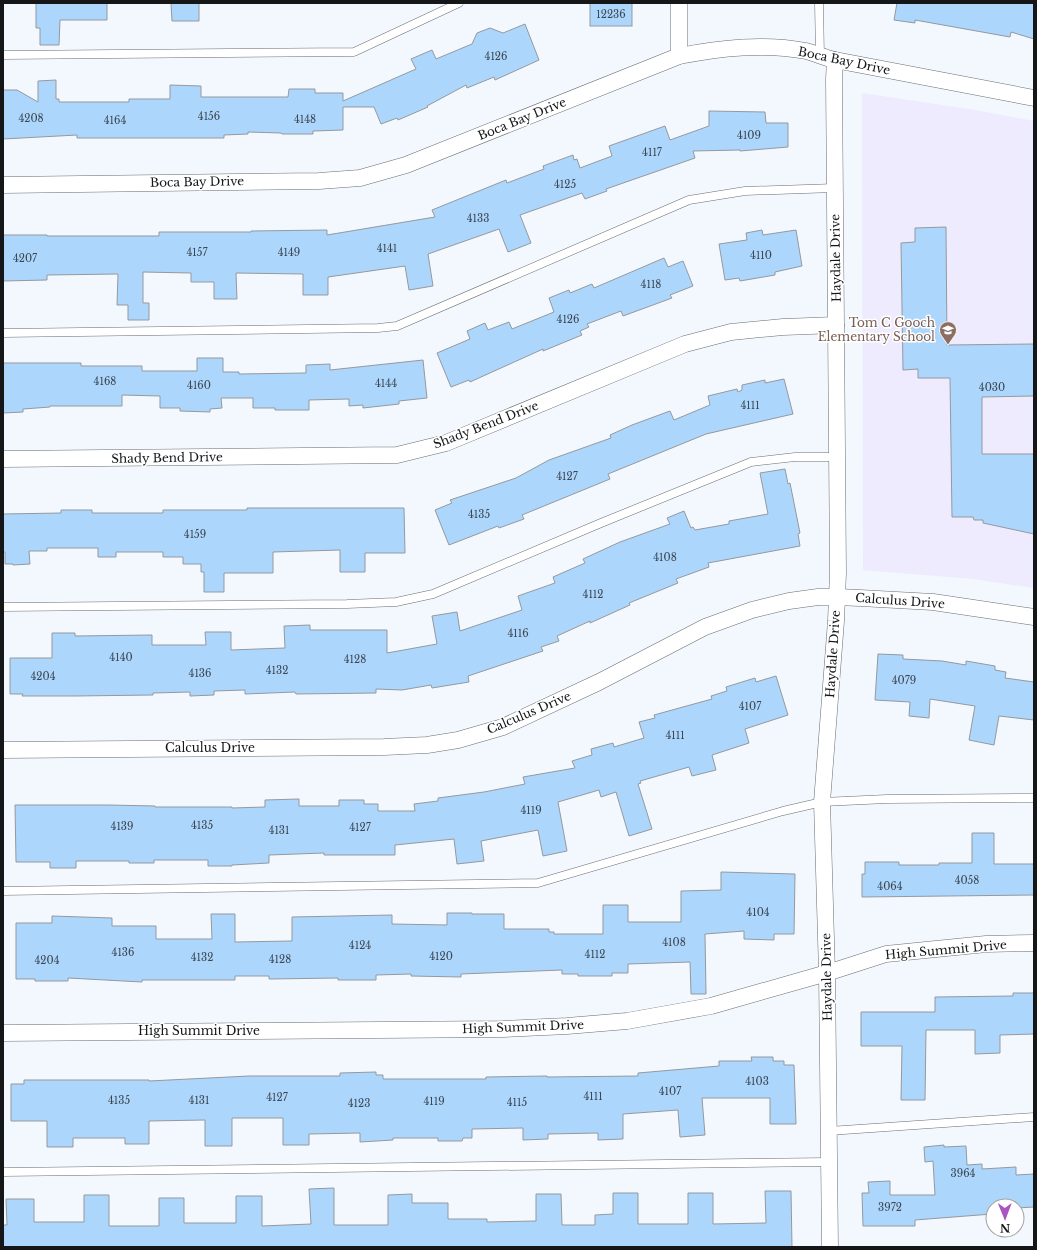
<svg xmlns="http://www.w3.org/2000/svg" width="1037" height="1250" viewBox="0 0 1037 1250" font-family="'Libre Baskerville',serif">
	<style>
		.education { fill: #edebfd }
		.building { fill: #add6fd; stroke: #94999e }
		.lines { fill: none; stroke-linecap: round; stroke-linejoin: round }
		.service-casing { stroke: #696e72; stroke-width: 9 }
		.minor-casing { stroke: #696e72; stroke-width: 17 }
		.service { stroke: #fff; stroke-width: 8 }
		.minor { stroke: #fff; stroke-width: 16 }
		.labels { text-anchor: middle; stroke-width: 3; stroke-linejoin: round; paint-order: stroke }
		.number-label { font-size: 10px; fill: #3a4651 }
		.street-label { font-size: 12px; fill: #141618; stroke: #fff }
		.education-label { font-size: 12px; fill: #785e54; stroke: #fff; text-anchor: end }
	</style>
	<rect width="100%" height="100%" fill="#f2f8fe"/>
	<!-- education -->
	<polygon class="education" points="862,93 975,110 1034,121 1034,588 973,579 863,570"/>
	<!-- building -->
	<g class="building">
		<polygon points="36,3 107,3 107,20 60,20 59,45 40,45 40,28 36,28"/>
		<polygon points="171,3 199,3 199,21 172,21"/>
		<rect x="590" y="3" width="42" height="23"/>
		<polygon points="897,3 1034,3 1034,39 1011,32 1010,37 915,20 915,23 894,20"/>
		<polygon points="525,24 539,60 495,80 494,77 467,88 466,85 427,106 428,107 398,120 397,118 381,124 374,107 343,107 343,130 313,131 313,134 282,134 281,133 248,132 248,134 224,135 224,138 77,138 77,135 3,139 3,90 17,90 38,102 38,81 56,80 56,99 59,99 59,102 129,102 129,99 170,99 170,85 201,86 201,97 288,97 289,89 315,89 315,93 343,93 343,101 416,69 411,59 432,50 436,59 472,44 477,33 490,28 503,33"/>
		<polygon points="709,111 765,112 766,123 788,123 788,147 740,151 740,150 693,151 695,158 606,189 607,191 585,199 582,193 520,215 531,243 508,252 499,229 428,254 433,286 409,290 405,266 328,277 328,295 303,295 303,274 236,273 237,299 214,299 214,282 191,282 191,273 143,272 143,303 149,303 149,320 128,320 128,305 117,305 118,274 47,275 47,280 3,281 3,235 47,235 47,236 159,236 159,232 251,232 251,231 327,230 327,235 435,217 432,210 506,180 507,183 544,169 543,166 573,155 574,160 577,159 580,168 612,156 609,146 665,126 670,140 709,126"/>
		<polygon points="946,227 947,345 1034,344 1034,396 982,397 982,454 1034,454 1034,534 983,523 983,520 974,520 973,517 952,517 950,378 918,378 918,369 903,370 901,243 915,242 915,228"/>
		<polygon points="762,230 763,235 796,230 802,266 775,272 775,275 740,281 739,278 725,280 719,244 747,240 746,233"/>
		<polygon points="664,258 668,267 683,261 693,286 670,295 672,298 623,316 621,311 587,324 589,327 580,331 582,335 543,351 543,349 470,382 469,380 451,387 437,353 470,339 467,331 485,323 488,330 509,322 512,329 554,312 549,298 569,290 570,293 592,284 594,288"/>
		<polygon points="197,358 223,358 223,372 239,372 239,374 306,373 306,365 330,364 330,370 423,360 427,398 399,401 399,404 363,408 363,405 349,406 349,399 309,400 309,410 275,410 275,408 253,408 253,398 221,398 222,408 210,409 210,412 180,411 180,408 160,408 160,396 122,395 122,406 50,406 50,407 23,409 23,412 3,413 3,363 81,363 81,366 142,366 142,371 197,371"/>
		<polygon points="784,379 793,414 706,434 608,474 610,479 522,515 524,519 499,528 498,526 449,545 435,510 452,503 450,500 516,478 549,460 611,438 610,435 632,425 670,411 674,420 710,405 708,396 737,389 738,392 742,390 742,385 765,380 765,383"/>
		<polygon points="785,469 788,484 790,483 800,533 798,534 800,546 708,563 709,567 676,579 678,583 629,603 630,605 590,623 590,621 557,636 559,641 541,647 543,651 468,676 469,682 432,688 431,685 402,690 376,689 376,693 296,694 295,692 245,694 245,690 214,691 214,695 190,696 190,692 153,693 153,695 75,696 22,696 23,694 10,694 10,658 52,658 52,633 75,633 75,636 152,635 152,645 206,645 205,632 231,632 231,650 285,648 284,626 310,625 310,630 387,630 387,653 437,644 432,616 457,612 460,631 522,610 518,596 555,583 553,577 585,563 583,559 620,542 670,524 667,518 684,511 691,528 693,527 695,530 729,524 729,521 768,514 760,473"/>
		<polygon points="247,508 404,508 405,553 365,553 365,572 340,572 340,550 273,552 273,573 224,573 224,592 204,592 204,572 201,572 201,564 183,564 183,557 163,557 163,552 116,552 116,557 98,557 98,548 47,548 47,551 29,551 30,564 13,565 13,564 5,564 5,552 3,552 3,514 61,513 61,510 92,510 92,513 163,513 163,510 247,510"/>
		<polygon points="878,654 903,655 903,659 942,661 966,665 966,661 995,666 995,670 1006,672 1005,678 1034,682 1034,720 999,716 994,745 969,740 975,706 930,699 929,718 909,716 910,702 875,700"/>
		<polygon points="776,676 788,715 745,729 749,743 712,755 716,770 692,776 689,767 640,781 641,783 638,784 652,829 629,836 616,792 601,797 599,790 558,802 567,851 543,856 538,830 481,841 484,861 457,864 454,839 395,845 395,855 324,855 324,853 269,855 269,863 232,865 232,866 208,866 208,860 154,860 154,863 129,863 129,861 76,861 76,868 50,868 50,862 16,862 15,805 109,805 155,806 155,807 232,807 232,808 265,807 265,800 299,799 299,806 339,806 339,800 364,800 364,804 378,804 378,811 415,811 414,804 438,801 438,798 484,792 525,784 523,777 575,768 572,761 592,755 591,749 613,743 614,747 644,738 639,722 655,718 654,715 712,699 711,696 727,691 726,687 755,678 756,682"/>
		<polygon points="972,833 994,833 994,864 1034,864 1034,895 862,897 862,874 865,874 865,862 899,862 899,865 939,865 939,863 972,863"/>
		<polygon points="721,872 795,874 794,934 774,934 774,940 744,939 744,931 705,934 706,994 691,994 690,962 628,964 628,973 612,973 612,976 578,976 578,974 562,974 562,970 461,974 461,977 411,976 411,974 376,975 376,980 338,980 338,978 269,979 269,976 235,976 235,980 142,980 142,982 68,978 68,981 35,981 35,979 16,979 16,923 52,923 52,916 112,918 112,926 156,926 156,939 212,939 211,914 235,914 235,942 292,941 292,917 392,915 392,924 447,925 447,913 472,913 472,914 504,914 504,929 549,929 549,932 554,932 554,934 603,934 603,905 628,905 628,922 681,922 681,891 721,890"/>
		<polygon points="1013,993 1034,993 1034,1034 1000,1035 1000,1053 975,1054 975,1030 926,1030 925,1100 901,1100 902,1046 861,1046 861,1012 935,1012 935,997 1013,996"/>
		<polygon points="751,1057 773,1057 773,1061 784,1061 784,1065 794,1065 796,1124 770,1124 770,1098 702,1098 705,1135 680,1137 678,1110 623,1114 623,1139 598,1140 598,1133 548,1134 548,1139 523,1140 523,1128 472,1129 472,1138 463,1138 462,1141 438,1141 438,1138 393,1138 393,1140 360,1142 360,1133 309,1134 309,1145 283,1145 283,1118 232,1118 232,1146 205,1146 205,1120 149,1121 149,1144 125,1144 125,1138 73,1138 73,1147 47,1147 47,1121 11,1121 11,1084 24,1084 24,1080 149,1080 149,1081 249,1076 340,1076 340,1073 376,1072 376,1075 383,1075 383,1079 486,1079 486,1077 547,1076 547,1077 638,1076 638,1073 719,1066 719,1061 752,1061"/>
		<polygon points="944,1145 944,1147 966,1146 967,1165 982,1164 982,1169 1016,1167 1016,1175 1034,1174 1034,1207 1017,1208 1017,1206 993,1206 992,1214 915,1220 915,1226 863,1226 862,1193 869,1193 868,1182 890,1181 890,1195 935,1195 933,1161 925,1162 924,1147"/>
		<polygon points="334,1188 334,1225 388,1225 388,1195 412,1194 412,1203 448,1203 448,1219 487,1219 487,1222 536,1221 536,1194 561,1194 562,1225 595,1225 595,1215 613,1214 613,1193 638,1193 638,1224 688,1224 688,1193 713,1193 713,1224 766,1223 765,1191 791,1191 792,1247 3,1247 3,1225 7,1225 6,1199 34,1199 34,1222 84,1222 84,1195 109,1195 109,1226 159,1226 159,1198 184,1198 184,1223 236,1223 236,1196 262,1196 262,1226 311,1224 309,1189"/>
	</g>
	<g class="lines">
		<!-- service casing -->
		<g class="service-casing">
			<g id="service">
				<polyline points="819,3 820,57"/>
				<polyline points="3,55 354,52 459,3"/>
				<polyline points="3,333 378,328 397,326 689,200 745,191 835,188"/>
				<polyline points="3,607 347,604 396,602 433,594 601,523 751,462 795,457 837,457"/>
				<polyline points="3,891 538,883 783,811 822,802 887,799 1034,798"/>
				<polyline points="829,1131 1034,1117"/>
				<polyline points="3,1172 829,1162"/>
			</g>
		</g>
		<!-- minor casing -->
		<g class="minor-casing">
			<g id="minor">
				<polyline points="679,3 679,56"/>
				<path d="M3,185L319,181L360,178L406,165L679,56C721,48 763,43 806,51C815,53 825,58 835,60L1034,98"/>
				<polyline points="3,459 397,455 446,443 685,344 731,332 783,327 836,325"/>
				<polyline points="3,750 384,747 427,745 458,740 503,727 599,682 705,627 752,610 789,601 818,597 837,597 860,598 933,602 1034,617"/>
				<polyline points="3,1033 503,1029 567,1026 627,1021 711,1006 827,973 886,954 986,944 1034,943"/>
				<polyline points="830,1247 827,973 822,802 836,621 838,573 834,79 835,60"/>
			</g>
		</g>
		<!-- service -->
		<use href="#service" class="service"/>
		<!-- minor -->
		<use href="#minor" class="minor"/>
	</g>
	<!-- icons -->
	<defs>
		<g id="school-pin" transform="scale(0.9)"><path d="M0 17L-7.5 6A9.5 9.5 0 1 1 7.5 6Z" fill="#8d6e63" stroke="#fff"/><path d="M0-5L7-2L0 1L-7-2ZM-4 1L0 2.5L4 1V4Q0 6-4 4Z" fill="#fff"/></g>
	</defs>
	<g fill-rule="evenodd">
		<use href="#school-pin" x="948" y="330"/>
	</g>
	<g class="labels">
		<!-- number labels -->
		<g class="number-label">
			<text x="611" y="18">12236</text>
			<text x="496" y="60">4126</text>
			<text x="209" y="120">4156</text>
			<text x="31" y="122">4208</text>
			<text x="305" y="123">4148</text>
			<text x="115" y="124">4164</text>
			<text x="749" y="139">4109</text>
			<text x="652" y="156">4117</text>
			<text x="565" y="188">4125</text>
			<text x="478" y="222">4133</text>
			<text x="387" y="252">4141</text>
			<text x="197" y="256">4157</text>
			<text x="289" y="256">4149</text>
			<text x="761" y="259">4110</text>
			<text x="25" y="262">4207</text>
			<text x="651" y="288">4118</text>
			<text x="568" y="323">4126</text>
			<text x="105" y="385">4168</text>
			<text x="386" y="387">4144</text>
			<text x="199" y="389">4160</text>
			<text x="992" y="391">4030</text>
			<text x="750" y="409">4111</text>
			<text x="567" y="480">4127</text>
			<text x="479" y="518">4135</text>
			<text x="195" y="538">4159</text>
			<text x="665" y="561">4108</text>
			<text x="593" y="598">4112</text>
			<text x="518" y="637">4116</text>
			<text x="121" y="661">4140</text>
			<text x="355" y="663">4128</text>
			<text x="277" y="674">4132</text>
			<text x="200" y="677">4136</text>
			<text x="43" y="680">4204</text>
			<text x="904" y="684">4079</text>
			<text x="750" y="710">4107</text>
			<text x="675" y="739">4111</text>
			<text x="531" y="814">4119</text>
			<text x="202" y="829">4135</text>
			<text x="122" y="830">4139</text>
			<text x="360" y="831">4127</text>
			<text x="279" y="834">4131</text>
			<text x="967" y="884">4058</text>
			<text x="890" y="890">4064</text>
			<text x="758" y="916">4104</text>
			<text x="674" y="946">4108</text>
			<text x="360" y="949">4124</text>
			<text x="123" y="956">4136</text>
			<text x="595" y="958">4112</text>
			<text x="441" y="960">4120</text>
			<text x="202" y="961">4132</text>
			<text x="280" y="963">4128</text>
			<text x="47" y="964">4204</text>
			<text x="757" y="1085">4103</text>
			<text x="670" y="1095">4107</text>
			<text x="593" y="1100">4111</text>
			<text x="277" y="1101">4127</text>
			<text x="119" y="1104">4135</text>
			<text x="199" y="1104">4131</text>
			<text x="434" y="1105">4119</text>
			<text x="517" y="1106">4115</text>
			<text x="359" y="1107">4123</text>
			<text x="963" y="1177">3964</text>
			<text x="890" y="1211">3972</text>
		</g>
		<!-- street labels -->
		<g class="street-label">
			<text transform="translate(844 61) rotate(12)" y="4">Boca Bay Drive</text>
			<text transform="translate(522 119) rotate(-22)" y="4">Boca Bay Drive</text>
			<text transform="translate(197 182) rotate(-1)" y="4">Boca Bay Drive</text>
			<text transform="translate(836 258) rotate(-91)" y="4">Haydale Drive</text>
			<text transform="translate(486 425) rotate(-21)" y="4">Shady Bend Drive</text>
			<text transform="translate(167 458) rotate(-1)" y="4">Shady Bend Drive</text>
			<text transform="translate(900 601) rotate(4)" y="4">Calculus Drive</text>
			<text transform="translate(833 654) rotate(-86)" y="4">Haydale Drive</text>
			<text transform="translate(529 713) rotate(-23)" y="4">Calculus Drive</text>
			<text x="210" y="752">Calculus Drive</text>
			<text transform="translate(946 950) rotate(-5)" y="4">High Summit Drive</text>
			<text transform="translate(827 977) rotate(-91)" y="4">Haydale Drive</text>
			<text transform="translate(523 1027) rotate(-2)" y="4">High Summit Drive</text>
			<text x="199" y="1035">High Summit Drive</text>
		</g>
		<!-- education labels -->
		<g class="education-label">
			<text x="935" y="327">Tom C Gooch<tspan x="935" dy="14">Elementary School</tspan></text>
		</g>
	</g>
	<!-- border -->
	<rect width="1037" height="1250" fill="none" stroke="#141618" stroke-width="8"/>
	<!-- north arrow -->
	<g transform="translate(1005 1218) rotate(179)"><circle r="19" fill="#ffffff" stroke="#a1a2a3"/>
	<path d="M0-3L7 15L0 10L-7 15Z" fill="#ab54c2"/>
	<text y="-6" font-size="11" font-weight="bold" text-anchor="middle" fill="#141618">N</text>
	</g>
</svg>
